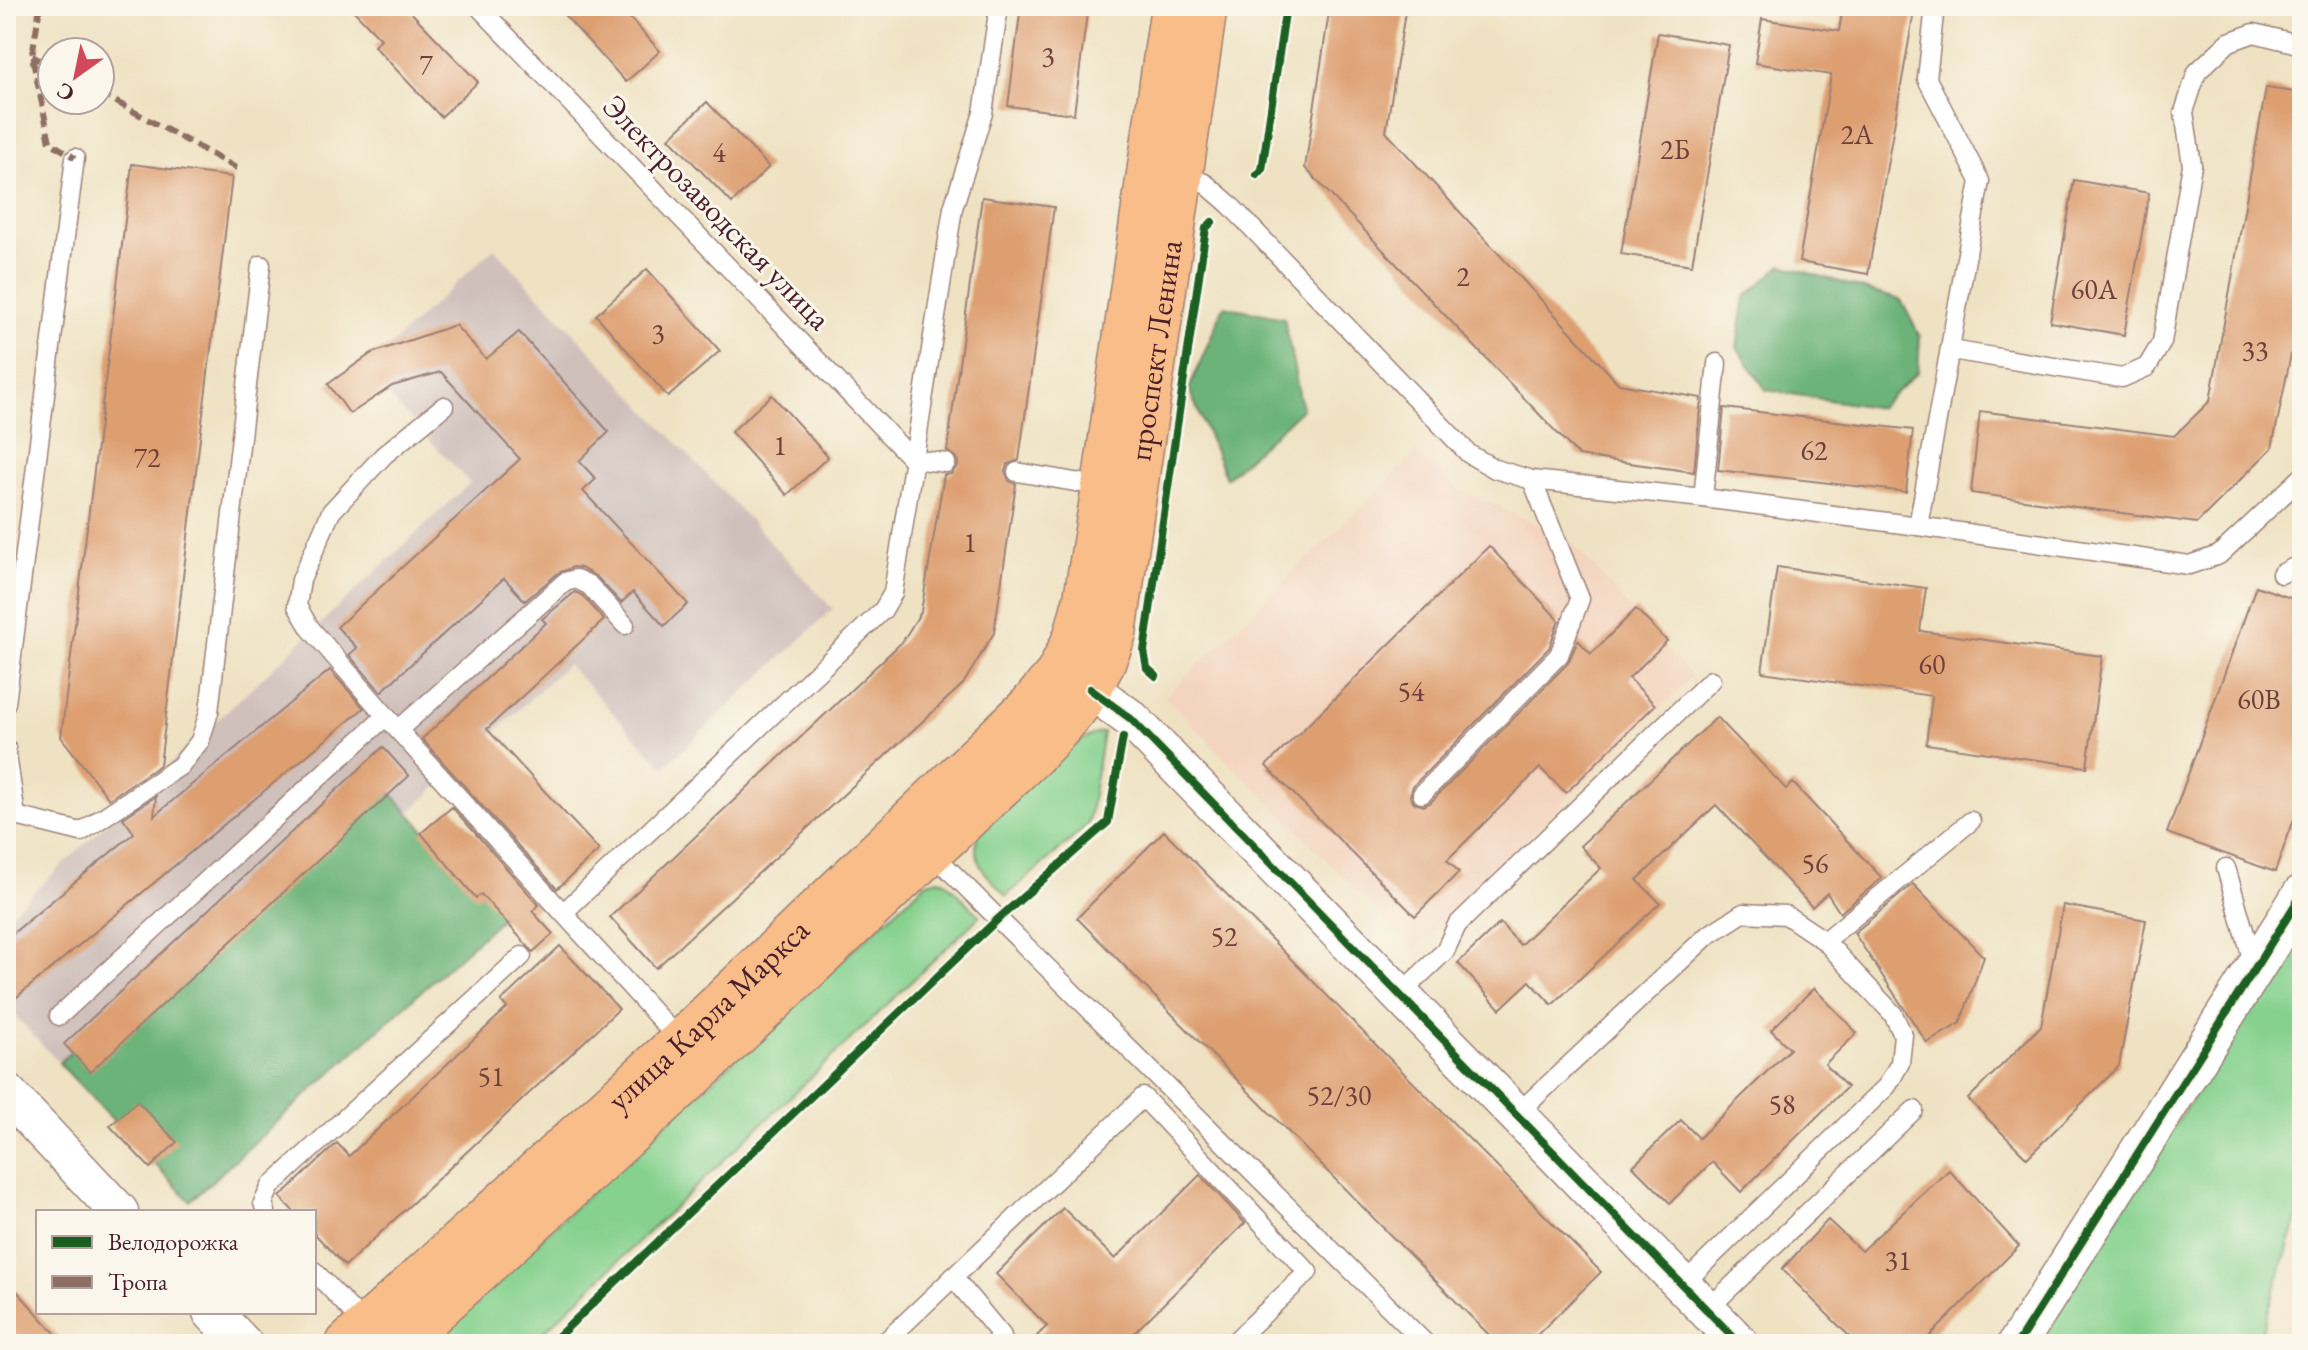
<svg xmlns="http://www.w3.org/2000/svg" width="2308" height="1350" viewBox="0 0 2308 1350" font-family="'EB Garamond',serif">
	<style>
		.built { fill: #f3d4bf }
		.industrial { fill: #cfc0bb }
		.green { fill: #86d18e; stroke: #68785c; stroke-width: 2 }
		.forest { fill: #6cb379; stroke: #5b6952; stroke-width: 2 }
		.building { fill: #dd9e6f }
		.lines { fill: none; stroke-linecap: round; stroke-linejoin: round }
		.lane-casing { stroke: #9c8077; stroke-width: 21 }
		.street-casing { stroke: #9c8077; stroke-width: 41 }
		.primary-casing { stroke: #9c8077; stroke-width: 47 }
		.lane { stroke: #fff; stroke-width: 18 }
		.street { stroke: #fff; stroke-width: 38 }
		.primary { stroke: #f8bd89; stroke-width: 44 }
		.quiet { stroke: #8d6e63; stroke-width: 6; stroke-dasharray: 12 6; stroke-linecap: butt }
		.cycleway-casing { stroke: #fbf7ec; stroke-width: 13 }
		.cycleway { stroke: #1b5e20; stroke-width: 8 }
		.labels { text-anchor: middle; stroke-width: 6; stroke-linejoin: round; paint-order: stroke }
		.number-label { font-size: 28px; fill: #6f3f3c }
		.street-label { font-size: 32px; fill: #4a1f2b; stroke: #fbf7ec }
	</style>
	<rect width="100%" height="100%" fill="#fbf7ec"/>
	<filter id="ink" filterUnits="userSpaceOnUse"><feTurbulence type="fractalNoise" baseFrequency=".0125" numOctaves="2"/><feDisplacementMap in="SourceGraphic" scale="16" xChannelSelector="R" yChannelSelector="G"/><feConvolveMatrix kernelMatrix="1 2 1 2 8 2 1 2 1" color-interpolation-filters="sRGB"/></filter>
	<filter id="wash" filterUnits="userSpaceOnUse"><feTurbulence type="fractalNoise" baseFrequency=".006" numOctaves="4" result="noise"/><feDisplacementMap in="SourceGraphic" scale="32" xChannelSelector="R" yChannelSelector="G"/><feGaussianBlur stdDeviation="1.8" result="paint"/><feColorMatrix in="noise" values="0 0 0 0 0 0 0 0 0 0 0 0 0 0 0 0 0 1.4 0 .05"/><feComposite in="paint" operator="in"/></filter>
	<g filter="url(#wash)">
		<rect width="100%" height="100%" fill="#efe2c3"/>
		<!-- built -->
		<polygon class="built" points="1416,453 1456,488 1568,538 1692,677 1414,949 1165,697"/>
		<!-- industrial -->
		<polygon class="industrial" points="494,248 833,609 664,767 567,664 409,813 369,771 59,1063 6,1006 6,918 470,483 364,370"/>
		<!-- green -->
		<g class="green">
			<path d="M1103,732L1088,825L1006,896C987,874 970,864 978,833C1008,805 1064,739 1103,732Z"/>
			<polygon points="938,879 945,881 980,916 531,1344 427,1344 927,882"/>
			<polygon points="2302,925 2302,1203 2258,1344 2037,1344"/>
		</g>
		<!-- forest -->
		<g class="forest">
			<polygon points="1782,265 1901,300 1920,337 1918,372 1879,408 1766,390 1737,347 1745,297"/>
			<polygon points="1224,306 1284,318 1302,409 1226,478 1189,389"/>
			<polygon points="370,771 504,916 190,1201 59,1063"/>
		</g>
		<g id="blocks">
			<!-- building -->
			<g class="building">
				<polygon points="349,6 405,6 478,82 441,117 374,46 381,39"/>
				<polygon points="556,6 619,6 660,51 626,82"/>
				<polygon points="1021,6 1088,6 1074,114 1008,106"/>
				<polygon points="1330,6 1406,6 1386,132 1619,384 1701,398 1694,472 1579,456 1305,168"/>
				<polygon points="1843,6 1915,6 1868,274 1799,262 1831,75 1755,63 1762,19 1839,31"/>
				<polygon points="1658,33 1729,45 1692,265 1621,254"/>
				<polygon points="2266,88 2302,93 2302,300 2272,448 2197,523 1971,493 1980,411 2174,436 2210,401"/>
				<polygon points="707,102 769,167 732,203 669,138"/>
				<polygon points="132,164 232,177 160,765 109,799 61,737"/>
				<polygon points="2074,180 2149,193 2124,335 2050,322"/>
				<polygon points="982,197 1054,207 1019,460 1008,464 1005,471 1009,481 1016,484 994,633 963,684 656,968 610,917 902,642 921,612 944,475 951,474 958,465 957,458 947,451"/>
				<polygon points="647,269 720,351 668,397 596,315"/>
				<polygon points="455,325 486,359 519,332 609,432 579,461 596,479 583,491 688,604 664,626 633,592 621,603 597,577 581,568 573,567 558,573 525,601 504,578 381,692 349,655 357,648 337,627 520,459 441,372 392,386 350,414 328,384 372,353"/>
				<polygon points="772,395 828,457 787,495 731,432"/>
				<polygon points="1724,408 1913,430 1906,492 1718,470"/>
				<polygon points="1489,546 1559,620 1549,648 1413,786 1410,796 1414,803 1424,806 1431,802 1568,663 1578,640 1591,654 1636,609 1667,641 1629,678 1655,705 1566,793 1540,768 1447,860 1459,872 1415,916 1266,766"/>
				<polygon points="1777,567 1926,588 1920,631 2102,656 2087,767 1926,744 1932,696 1762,672"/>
				<polygon points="2256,586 2302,602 2302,797 2275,872 2167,833"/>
				<polygon points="575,592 582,595 604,620 487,729 599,850 557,889 422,739 546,623 542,619"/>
				<polygon points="330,670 364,708 6,1006 6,939 134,833 123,818 156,796 154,816"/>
				<polygon points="1717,717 1786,789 1793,783 1882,878 1840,913 1827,893 1812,907 1716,805 1637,880 1660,903 1552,1005 1530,981 1500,1009 1458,963 1500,923 1520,945 1601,868 1580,846"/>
				<polygon points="383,747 409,776 90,1072 64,1044"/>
				<polygon points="452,807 539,905 532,911 553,934 533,952 481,894 476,898 421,833"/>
				<polygon points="1164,831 1601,1272 1528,1344 1498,1344 1077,918"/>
				<polygon points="1913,884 1984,957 1960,1023 1927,1043 1854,933"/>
				<polygon points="2063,905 2146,920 2119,1066 2027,1158 1968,1099 2041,1026"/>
				<polygon points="560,946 619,1009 345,1266 314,1233 314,1212 294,1212 280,1197 337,1143 349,1156 507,1008 501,1001"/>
				<polygon points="1814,988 1857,1033 1825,1064 1847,1087 1741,1192 1712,1162 1670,1203 1633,1166 1681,1120 1699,1138 1790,1049 1771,1030"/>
				<polygon points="137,1101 177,1142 150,1168 110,1126"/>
				<polygon points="1949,1170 2019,1246 1922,1344 1857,1344 1782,1269 1828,1220 1861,1251"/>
				<polygon points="1200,1175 1245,1223 1123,1344 1029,1344 1047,1326 996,1274 1063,1208 1115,1259"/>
				<polygon points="6,1279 65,1344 6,1344"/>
			</g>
		</g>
	</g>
	<g filter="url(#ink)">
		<use href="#blocks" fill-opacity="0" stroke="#9c8077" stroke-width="2"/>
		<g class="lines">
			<!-- lane casing -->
			<g class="lane-casing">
				<g id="lane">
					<polyline points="478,6 912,459 946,463"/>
					<polyline points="1182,172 1206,184 1229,204 1469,454 1495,469 1532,480 1703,498 1918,526 2189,565 2219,555 2302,477"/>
					<polyline points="1951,350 2122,378 2147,367 2162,342 2192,165 2184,112 2197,72 2229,42 2254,33 2302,45"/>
					<polyline points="444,406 384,455 331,512 301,580 297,606 310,628 398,730 563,913 883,610 893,593 953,208 983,113 999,6"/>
					<polyline points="1017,472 1104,487"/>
					<polyline points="1703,498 1717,363"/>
					<polyline points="1918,526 1980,181 1927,79 1935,6"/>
					<polyline points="2281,574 2302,563"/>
					<polyline points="6,703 75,158"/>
					<polyline points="398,730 565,582 576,579 589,585 625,625"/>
					<polyline points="6,748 16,816"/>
					<polyline points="1422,794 1559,655 1580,599 1532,480"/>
					<polyline points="6,825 16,816 81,832 180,766 200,741 209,712 261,265"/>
					<polyline points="931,852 1426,1344"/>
					<polyline points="2226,868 2254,965"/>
					<polyline points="563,913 681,1042"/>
					<polyline points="1825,941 1971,821"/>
					<polyline points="1399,995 1445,951 1457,925 1711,680"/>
					<polyline points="59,1016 386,716"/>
					<polyline points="1516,1115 1707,936 1743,913 1786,915 1825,941 1893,1014 1903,1035 1900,1063 1887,1086 1682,1285"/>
					<polyline points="266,1212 263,1203 271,1186 522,956"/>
					<polyline points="314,1271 367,1327"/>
					<polyline points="953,1277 1002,1336 993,1344"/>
					<polyline points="1707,1310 1914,1110"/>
					<polyline points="883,1344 1143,1097 1308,1272 1232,1344"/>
				</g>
			</g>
			<!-- street casing -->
			<g class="street-casing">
				<g id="street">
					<polyline points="1090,689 1131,719 1740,1344"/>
					<polyline points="6,1092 119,1212"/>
					<polyline points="212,1312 243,1344"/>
					<polyline points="2017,1344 2302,894"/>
				</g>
			</g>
			<!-- primary casing -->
			<g class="primary-casing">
				<g id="primary">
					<path id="s1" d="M348,1344L681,1042L1031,706L1058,674L1075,639L1086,598L1104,487L1173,6"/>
					<path id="s2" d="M398,1344L703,1066L1034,754C1073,714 1097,687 1114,633L1205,6"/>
				</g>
			</g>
			<!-- lane -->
			<use href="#lane" class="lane"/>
			<!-- street -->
			<use href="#street" class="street"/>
			<!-- primary -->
			<use href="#primary" class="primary"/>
			<!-- quiet -->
			<g class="quiet">
				<polyline points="40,6 32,56 50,142 75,158"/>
				<polyline points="32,56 52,67"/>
				<polyline points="100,93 238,169"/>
			</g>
			<!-- cycleway casing -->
			<g class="cycleway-casing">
				<g id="cycleway">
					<polyline points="1257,175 1262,170 1286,6"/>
					<polyline points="1156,676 1147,668 1144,651 1206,228 1212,222"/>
					<polyline points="1090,689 1131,719 1740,1344"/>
					<polyline points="550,1344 998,919 1108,822 1123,737"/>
					<polyline points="2017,1344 2302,894"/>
				</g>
			</g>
			<!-- cycleway -->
			<use href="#cycleway" class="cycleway"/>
		</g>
	</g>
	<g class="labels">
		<!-- number labels -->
		<g class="number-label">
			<text x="1048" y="66">3</text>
			<text x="426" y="74">7</text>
			<text x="1857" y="144">2А</text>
			<text x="1675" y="159">2Б</text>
			<text x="719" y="162">4</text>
			<text x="1463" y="286">2</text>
			<text x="2094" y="299">60А</text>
			<text x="658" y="343">3</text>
			<text x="2255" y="360">33</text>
			<text x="780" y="455">1</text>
			<text x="1814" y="460">62</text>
			<text x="147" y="467">72</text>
			<text x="970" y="552">1</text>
			<text x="1932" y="674">60</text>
			<text x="1411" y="701">54</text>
			<text x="2259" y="709">60В</text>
			<text x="1815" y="873">56</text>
			<text x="1224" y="946">52</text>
			<text x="491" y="1086">51</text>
			<text x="1339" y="1105">52/30</text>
			<text x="1782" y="1114">58</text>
			<text x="1898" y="1270">31</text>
		</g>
		<!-- street labels -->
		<g class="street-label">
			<text transform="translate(717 212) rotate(46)" y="11">Электрозаводская улица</text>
			<text dy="11" stroke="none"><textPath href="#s2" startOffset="1300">проспект Ленина</textPath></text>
			<text dy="11" stroke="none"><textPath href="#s1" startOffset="488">улица Карла Маркса</textPath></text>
		</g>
	</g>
	<!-- margin -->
	<rect width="2308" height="1350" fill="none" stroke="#fbf7ec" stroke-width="32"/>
	<!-- legend -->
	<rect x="36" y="1210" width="280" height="104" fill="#fbf7ec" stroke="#b4a19f" stroke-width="2"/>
	<rect x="52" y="1236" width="40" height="12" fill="#1b5e20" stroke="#b4a19f" stroke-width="2"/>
	<text x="108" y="1250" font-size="24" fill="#4a1f2b">Велодорожка</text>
	<rect x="52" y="1276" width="40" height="12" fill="#8d6e63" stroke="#b4a19f" stroke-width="2"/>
	<text x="108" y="1290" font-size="24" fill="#4a1f2b">Тропа</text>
	<!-- north arrow -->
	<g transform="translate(76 76) rotate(213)"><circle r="38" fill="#fbf7ec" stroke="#b4a19f" stroke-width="2"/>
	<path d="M0-6L14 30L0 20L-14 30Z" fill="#d1495b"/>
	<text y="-12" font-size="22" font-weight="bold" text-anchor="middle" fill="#4a1f2b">С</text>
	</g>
</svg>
